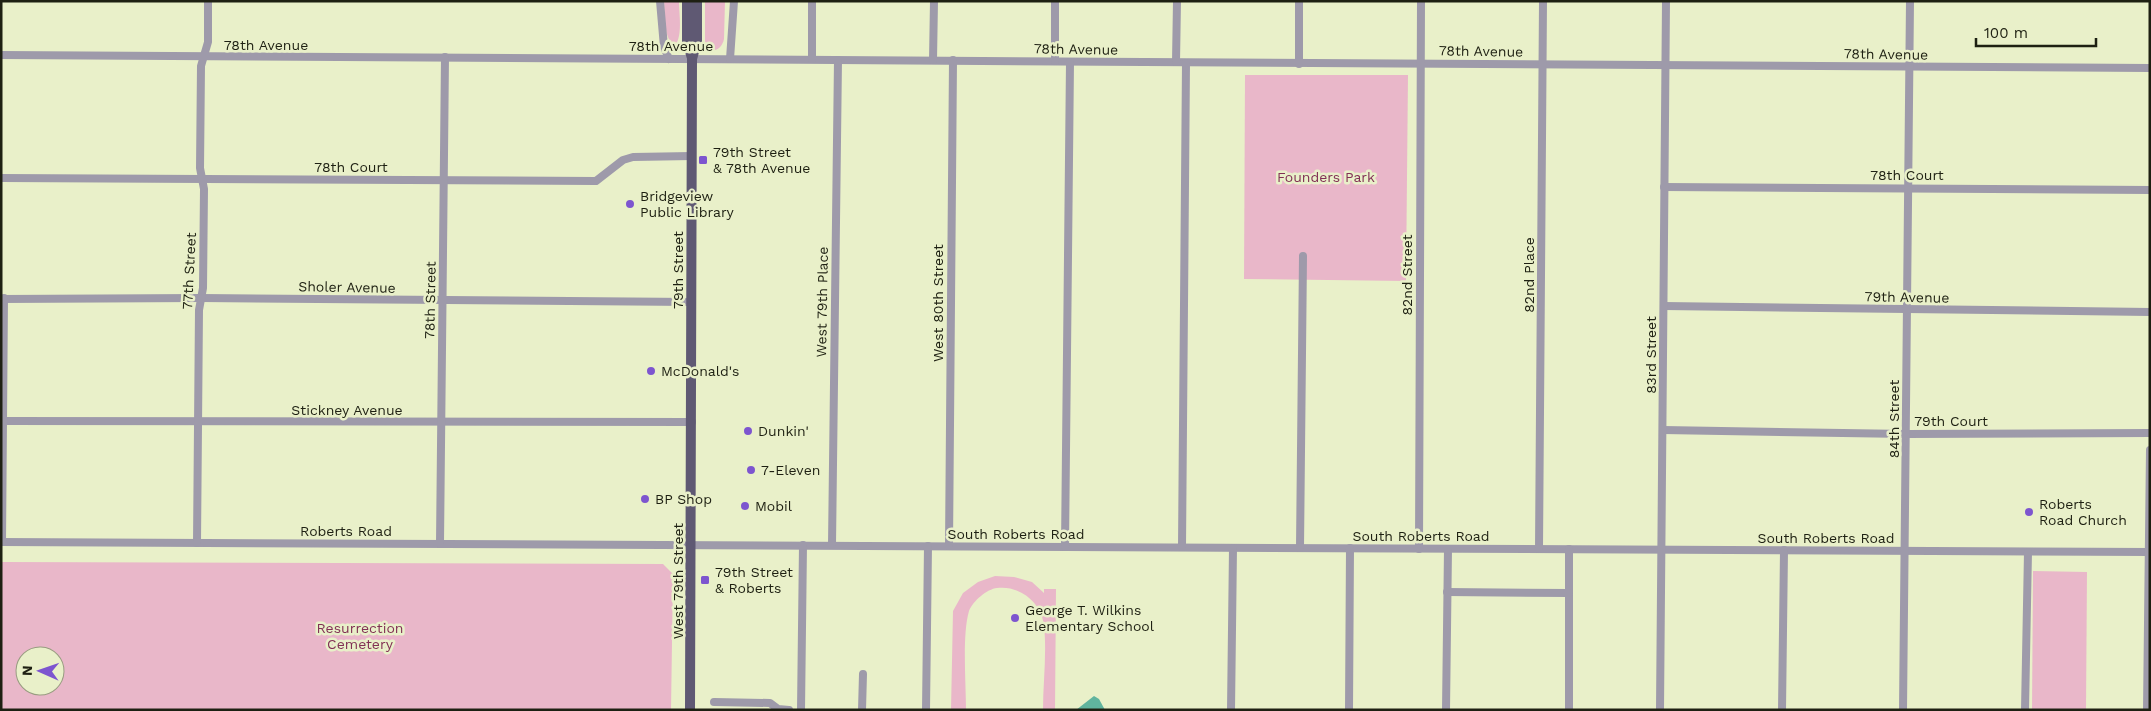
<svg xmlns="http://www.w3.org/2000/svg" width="2151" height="711" viewBox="0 0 2151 711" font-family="'Work Sans',sans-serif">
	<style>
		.green { fill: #e9b7c9; fill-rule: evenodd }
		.water { fill: #60b49e }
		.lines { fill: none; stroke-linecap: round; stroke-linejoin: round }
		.minor { stroke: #9e9aaa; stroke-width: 8 }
		.major { stroke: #5f5973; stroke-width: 10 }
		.poi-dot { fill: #7d55cf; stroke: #e9f0c9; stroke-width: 2 }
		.labels { text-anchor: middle; stroke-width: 5; stroke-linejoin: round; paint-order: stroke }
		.street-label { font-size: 14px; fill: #1e2012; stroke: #e9f0c9 }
		.poi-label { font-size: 14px; fill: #1e2012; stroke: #e9f0c9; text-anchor: start }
		.park-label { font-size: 14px; fill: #813054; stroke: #e9f0c9 }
	</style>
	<rect width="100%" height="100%" fill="#e9f0c9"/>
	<!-- green -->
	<g class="green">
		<path d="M664,1H679C679,15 683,35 675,46C663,39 665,14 664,1Z"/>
		<path d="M705,1H725L724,39C722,49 713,54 705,47Z"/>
		<polygon points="1245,75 1408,75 1406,281 1244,279"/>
		<path d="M1,562L663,564L673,574L671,710H1ZM25,656H55V686H25Z"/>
		<polygon points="2033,571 2087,572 2086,710 2032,710"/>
		<path d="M995,576L1014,577L1032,582L1044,593V589H1056L1055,710H1043C1043,683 1047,653 1044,626C1042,603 1020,585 997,588C987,589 973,601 969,611C962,635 966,683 966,710H951L953,611L963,593L978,582Z"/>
	</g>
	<!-- water -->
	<polygon class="water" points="1094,696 1099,699 1105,710 1076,710"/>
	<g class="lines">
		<!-- minor -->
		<g class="minor">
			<polyline points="660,1 664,47 669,59"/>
			<polyline points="1,55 2150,68"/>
			<polyline points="730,59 734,1"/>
			<polyline points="812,59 812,1"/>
			<polyline points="933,60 934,1"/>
			<polyline points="1055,61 1055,1"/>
			<polyline points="1176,62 1177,1"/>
			<polyline points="1299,64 1299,1"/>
			<polyline points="1,178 596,181 623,160 633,157 692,156"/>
			<polyline points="1664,187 2150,190"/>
			<polyline points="1,299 201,298 692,302"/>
			<polyline points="1664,306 2150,312"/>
			<polyline points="1,421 692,422"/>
			<polyline points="1663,430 1907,434 2150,433"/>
			<polyline points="1,542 2150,552"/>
			<polyline points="2,542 4,298"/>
			<polyline points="197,543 199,310 203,288 204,189 200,168 201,66 208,42 208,1"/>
			<polyline points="440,543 445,57"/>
			<polyline points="832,545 838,60"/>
			<polyline points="949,546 953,60"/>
			<polyline points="1065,547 1070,62"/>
			<polyline points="1182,547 1186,63"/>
			<polyline points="1300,548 1303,256"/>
			<polyline points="1419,549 1421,1"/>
			<polyline points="1539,549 1543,1"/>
			<polyline points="1569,549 1569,710"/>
			<polyline points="1447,592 1569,593"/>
			<polyline points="714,702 770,703 778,709 789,710"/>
			<polyline points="801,710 803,545"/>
			<polyline points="862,710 863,674"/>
			<polyline points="926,710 928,546"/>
			<polyline points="1231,710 1233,548"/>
			<polyline points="1349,710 1350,548"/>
			<polyline points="1446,710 1448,549"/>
			<polyline points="1660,710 1666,1"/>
			<polyline points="1782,710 1784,550"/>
			<polyline points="1903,710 1910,1"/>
			<polyline points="2025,710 2028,552"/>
			<polyline points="2147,710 2150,450"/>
		</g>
		<!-- major -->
		<g class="major">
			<polyline points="687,1 687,42 692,58"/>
			<polyline points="690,710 692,59 697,41 697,1"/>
		</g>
	</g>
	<!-- markers -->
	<g class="poi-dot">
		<rect x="698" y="155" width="10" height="10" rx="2.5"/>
		<circle cx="630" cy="204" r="5"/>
		<circle cx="651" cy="371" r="5"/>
		<circle cx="748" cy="431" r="5"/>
		<circle cx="751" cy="470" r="5"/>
		<circle cx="645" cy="499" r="5"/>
		<circle cx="745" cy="506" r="5"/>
		<circle cx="2029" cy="512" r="5"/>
		<rect x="700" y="575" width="10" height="10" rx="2.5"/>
		<circle cx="1015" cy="618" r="5"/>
	</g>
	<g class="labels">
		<!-- street labels -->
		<g class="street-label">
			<text x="266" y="50">78th Avenue</text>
			<text x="671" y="51">78th Avenue</text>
			<text transform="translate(1076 49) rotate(1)" y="5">78th Avenue</text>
			<text transform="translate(1481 51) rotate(1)" y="5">78th Avenue</text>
			<text transform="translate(1886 54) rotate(1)" y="5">78th Avenue</text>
			<text x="351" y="172">78th Court</text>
			<text x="1907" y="180">78th Court</text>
			<text transform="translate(678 270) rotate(-90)" y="5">79th Street</text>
			<text transform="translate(189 271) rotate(-87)" y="5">77th Street</text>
			<text transform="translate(1407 275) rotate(-90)" y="5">82nd Street</text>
			<text transform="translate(1529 275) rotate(-90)" y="5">82nd Place</text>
			<text transform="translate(347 287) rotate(1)" y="5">Sholer Avenue</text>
			<text transform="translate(1907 297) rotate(1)" y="5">79th Avenue</text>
			<text transform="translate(430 300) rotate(-89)" y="5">78th Street</text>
			<text transform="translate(822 302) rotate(-89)" y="5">West 79th Place</text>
			<text transform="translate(938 303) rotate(-90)" y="5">West 80th Street</text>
			<text transform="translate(1651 355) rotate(-90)" y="5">83rd Street</text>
			<text x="347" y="415">Stickney Avenue</text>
			<text transform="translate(1894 419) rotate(-90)" y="5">84th Street</text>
			<text x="1951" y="426">79th Court</text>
			<text x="346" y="536">Roberts Road</text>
			<text x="1016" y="539">South Roberts Road</text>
			<text x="1421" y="541">South Roberts Road</text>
			<text x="1826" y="543">South Roberts Road</text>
			<text transform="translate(678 581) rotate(-90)" y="5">West 79th Street</text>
		</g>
		<!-- poi labels -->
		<g class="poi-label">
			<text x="713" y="157">79th Street<tspan x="713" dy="16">&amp; 78th Avenue</tspan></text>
			<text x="640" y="201">Bridgeview<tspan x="640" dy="16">Public Library</tspan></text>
			<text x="661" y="376">McDonald's</text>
			<text x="758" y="436">Dunkin'</text>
			<text x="761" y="475">7-Eleven</text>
			<text x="655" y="504">BP Shop</text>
			<text x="2039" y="509">Roberts<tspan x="2039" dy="16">Road Church</tspan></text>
			<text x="755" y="511">Mobil</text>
			<text x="715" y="577">79th Street<tspan x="715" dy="16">&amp; Roberts</tspan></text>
			<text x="1025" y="615">George T. Wilkins<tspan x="1025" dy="16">Elementary School</tspan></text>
		</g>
		<!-- park labels -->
		<g class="park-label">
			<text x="1326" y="182">Founders Park</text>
			<text x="360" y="633">Resurrection<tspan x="360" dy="16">Cemetery</tspan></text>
		</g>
	</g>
	<!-- border -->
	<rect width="2151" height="711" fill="none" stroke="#1e2012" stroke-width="5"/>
	<!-- north arrow -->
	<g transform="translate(40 671) rotate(272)"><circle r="24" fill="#e9f0c9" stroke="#989d80"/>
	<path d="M0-4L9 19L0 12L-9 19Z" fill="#7d55cf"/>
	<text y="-8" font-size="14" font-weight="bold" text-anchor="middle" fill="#1e2012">N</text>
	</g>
	<!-- scale -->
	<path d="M1976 38v8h120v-8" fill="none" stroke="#1e2012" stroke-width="2.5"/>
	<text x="1984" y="38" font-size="15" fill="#1e2012" stroke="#e9f0c9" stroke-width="4" paint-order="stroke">100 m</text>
</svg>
